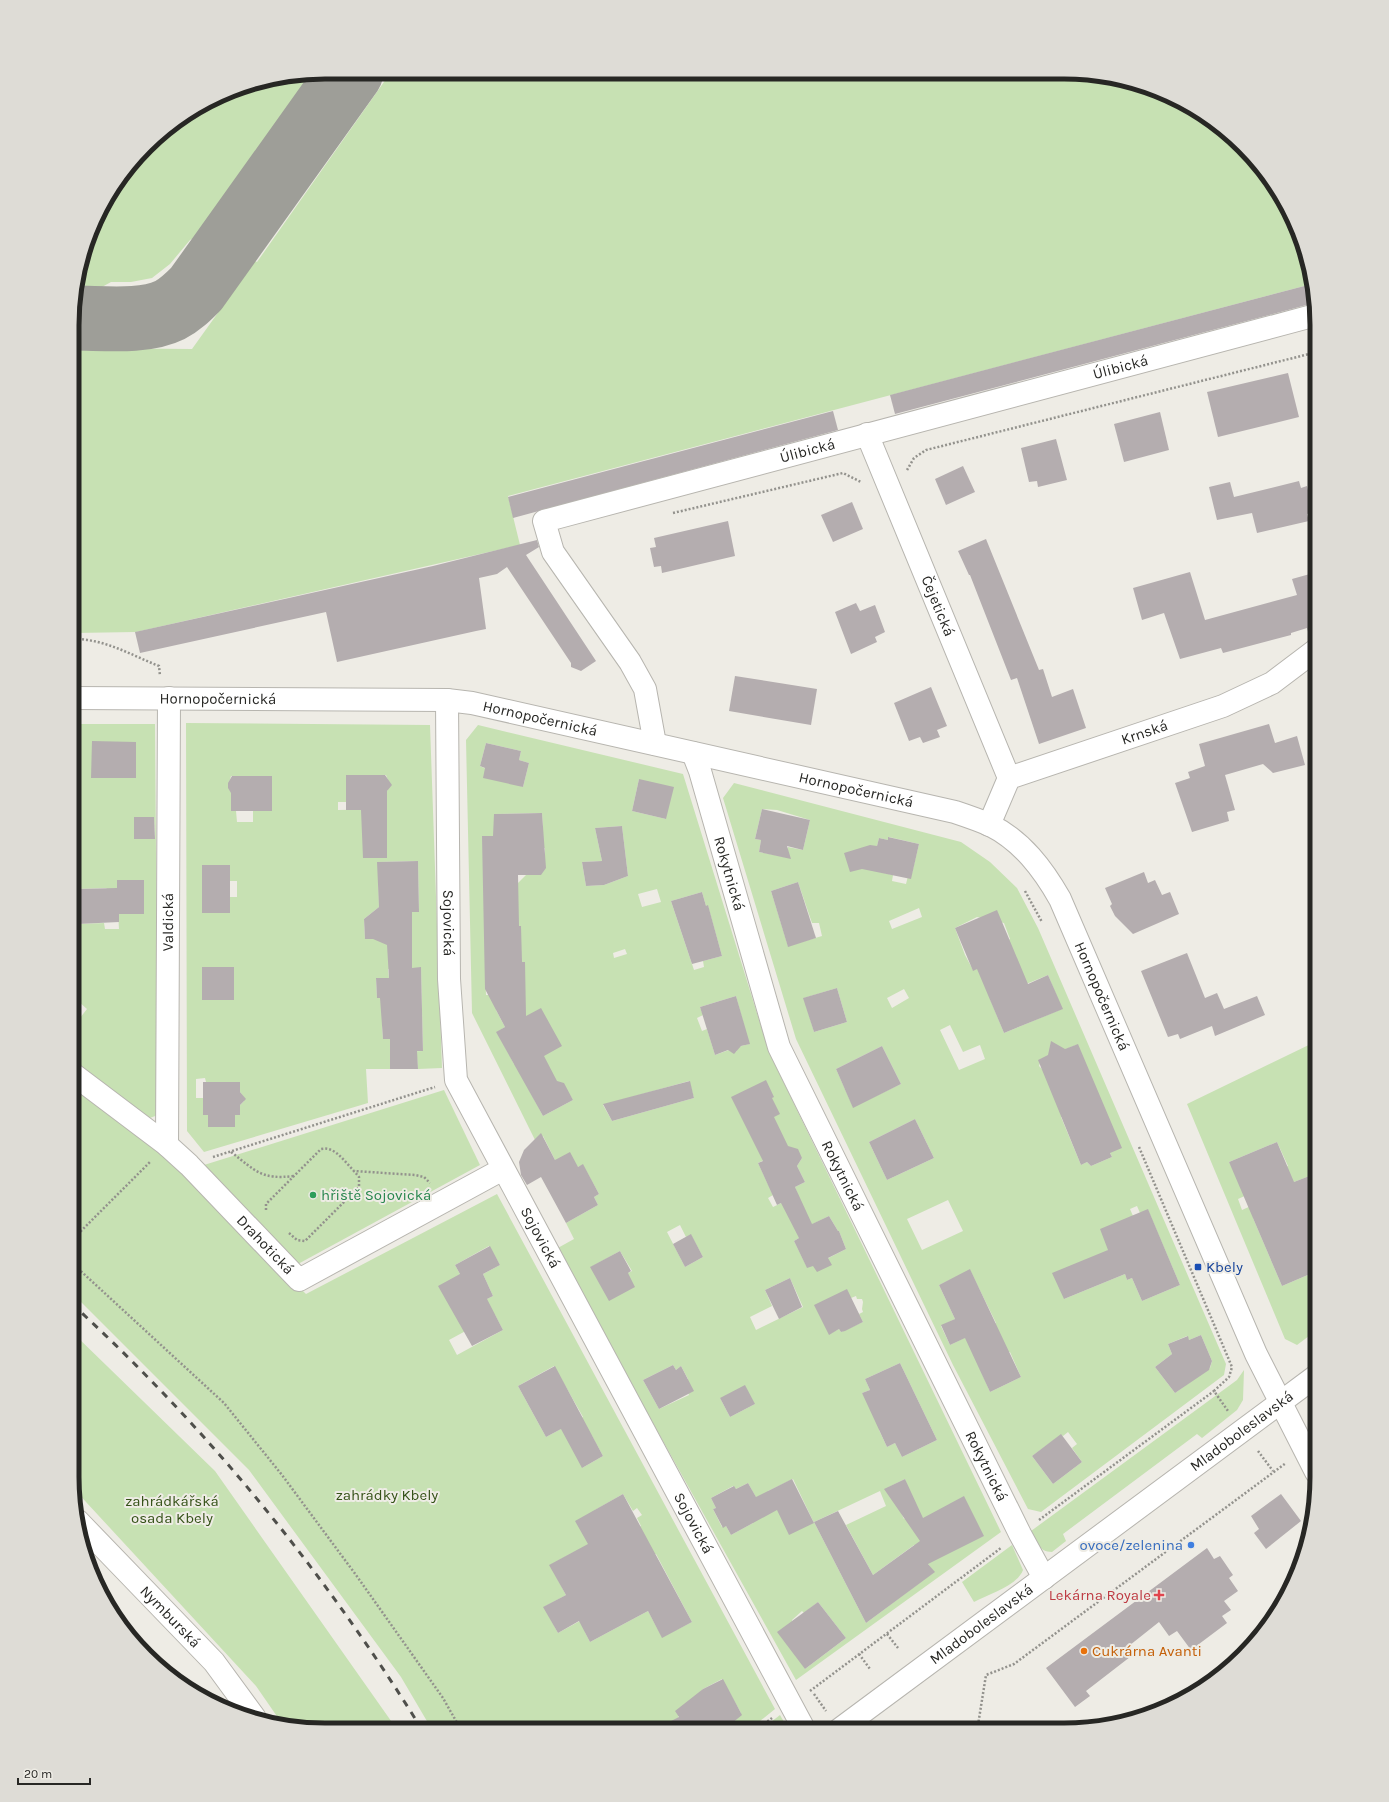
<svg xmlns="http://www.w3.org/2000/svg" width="1389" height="1802" viewBox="0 0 1389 1802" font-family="Karla,sans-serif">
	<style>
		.green { fill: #c7e1b3; fill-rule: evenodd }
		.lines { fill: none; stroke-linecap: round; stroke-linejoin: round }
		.taxiway { stroke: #9e9e98; stroke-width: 65 }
		.building { fill: #b4adaf }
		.minor-casing { stroke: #b7b5af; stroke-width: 24 }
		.tertiary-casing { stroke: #b7b5af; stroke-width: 24 }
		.secondary-casing { stroke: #b7b5af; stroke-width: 24 }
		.path { stroke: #93928d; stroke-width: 2.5; stroke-dasharray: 2 2; stroke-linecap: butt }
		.minor { stroke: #fff; stroke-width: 22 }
		.tertiary { stroke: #fff; stroke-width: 22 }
		.secondary { stroke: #fff; stroke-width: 22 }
		.rail { stroke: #4f4f4b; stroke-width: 3; stroke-dasharray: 7 7; stroke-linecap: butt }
		.leisure-dot { fill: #2e9e5b; stroke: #eeece5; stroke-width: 1.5 }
		.transit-dot { fill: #1a4fb4; stroke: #eeece5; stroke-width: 1.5 }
		.shop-dot { fill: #3f7fe0; stroke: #eeece5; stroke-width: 1.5 }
		.health-dot { fill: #e0444e; stroke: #eeece5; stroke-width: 1.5 }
		.food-dot { fill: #e8710a; stroke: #eeece5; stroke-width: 1.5 }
		.labels { text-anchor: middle; stroke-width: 4; stroke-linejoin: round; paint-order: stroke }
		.street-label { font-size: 15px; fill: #272724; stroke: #eeece5 }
		.leisure-label { font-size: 15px; fill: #27864d; stroke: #eeece5; text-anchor: start }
		.transit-label { font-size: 15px; fill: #164399; stroke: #eeece5; text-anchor: start }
		.park-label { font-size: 15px; fill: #345117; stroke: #eeece5 }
		.shop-label { font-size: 15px; fill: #366cbe; stroke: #eeece5; text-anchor: end }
		.health-label { font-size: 15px; fill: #be3a42; stroke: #eeece5; text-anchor: end }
		.food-label { font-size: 15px; fill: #c56008; stroke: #eeece5; text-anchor: start }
		.rim { fill: none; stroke: #272724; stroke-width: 5 }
	</style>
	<rect width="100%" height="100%" fill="#eeece5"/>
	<!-- green -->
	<g class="green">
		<path d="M391,72L517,73L520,75L522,73L1097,74C1116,79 1144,84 1161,92C1176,98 1208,116 1219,125C1267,166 1303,221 1312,284L508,496L520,545L136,632L74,633V348L192,349L255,261L257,262Z"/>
		<polygon points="319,73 206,232 190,240 170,264 152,278 131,282 111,282 93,292 74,291 106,199 158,135 244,86"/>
		<path d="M186,723L430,725L442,1068L418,1069L417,1057L390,1069H366L368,1103L204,1152L187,1131ZM346,775H386L390,785L387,791V809L338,810V802H346ZM231,776H271L272,811H253V822H237L236,811H231V792L228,787ZM418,861L419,912H405L412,920V937L365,939L364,919L379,907L378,862ZM230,865V881H237V897H230L202,913V866ZM202,967L234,1000H202ZM421,968L423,1051L390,1052V1039H383L382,1026L390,1025L389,998H377L376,979L389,978L388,969ZM205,1078L206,1082L240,1092L243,1096L244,1101L240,1105V1115H235V1127H208V1115H203V1098H196V1079Z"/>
		<path d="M73,724H155L158,1115L147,1119L73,1061V1027L87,1009L78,1001L79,999L73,994V858H78V841L73,840ZM92,742H136V778H92ZM134,817H154L155,838L134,839ZM106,888L117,897L119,929H105L104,923L78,924V889Z"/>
		<path d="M478,725L683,774L769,1052L1001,1532L796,1680L556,1249L574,1239L566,1223L598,1205L594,1197L599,1194L583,1165L578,1167L555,1160L543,1136L535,1140L472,1013L466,740ZM486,743L521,751L519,760L529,763L523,787L480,766ZM639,779L666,819L632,811ZM542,813L543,828L524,848H545V864L538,875H526L518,883V901L482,836H494V814ZM622,826L628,876L604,885L586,886L582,862L602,861L595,828ZM657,889L661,902L642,907L638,894ZM702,892L706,906H708L722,956L703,961L704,967L694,970L671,901ZM625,949L627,954L614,958L613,953ZM514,962H525L503,995H486L485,963ZM736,996L749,1044L738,1047L736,1052H732L729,1050L715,1055L707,1029L702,1031L697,1018L703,1015L700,1007ZM496,1010L520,1020L522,1060L514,1064L497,1032L505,1027ZM689,1081L694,1098L612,1121L603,1105ZM562,1083L573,1100L543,1116L529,1090ZM789,1148L802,1158L797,1166L805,1182L795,1187L798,1195L773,1207L768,1198L773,1195L758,1163ZM829,1216L838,1231H839L846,1249L813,1266L806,1265L794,1241L799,1238L803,1229ZM680,1225L686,1237L691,1235L703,1257L685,1267L667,1232ZM620,1251L632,1271L628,1273L591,1267ZM790,1278L803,1307L756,1330L750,1317L772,1306L765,1290ZM856,1296L857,1299H862L863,1302L862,1309L863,1312L859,1314L863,1322L841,1332L839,1329L829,1334L851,1298ZM900,1363L937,1440L902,1457L895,1443L887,1447L879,1430L887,1426L862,1393L870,1390L865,1379ZM673,1365L676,1370L681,1366L688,1379L683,1383L689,1395L659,1409L643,1380ZM720,1398L755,1404L730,1417ZM793,1479L814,1523L768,1491ZM905,1479L916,1514L904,1519L889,1487ZM748,1483L764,1512L751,1519L753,1523L731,1535L726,1526L722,1527L713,1509L716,1508L711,1498L733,1486L736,1489ZM880,1491L886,1506L846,1525L873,1575L914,1545L934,1572L866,1623L814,1522ZM818,1602L846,1638L805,1669L792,1620L802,1611L804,1613Z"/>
		<path d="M734,783L961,842L990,862L1017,888L1038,928L1226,1364L1224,1375L1041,1512L1028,1509L953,1365L796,1039L723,798ZM762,809L777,810L810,820L803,850L788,847L785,857L759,852L761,840L755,839ZM889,837L919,844L912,873L909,872L906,884L892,881L893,875L880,872L877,846L879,838L888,840ZM798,882L812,923H819L822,936L788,946L771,891ZM919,908L922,917L892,929L889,921ZM977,917L1004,923L1010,939L973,970L965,955L955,928ZM1048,975L1062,1009L1004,1033L990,999ZM837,988L847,1022L814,1032L804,998ZM904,989L909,998L892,1008L887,998ZM950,1025L963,1052L980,1045L985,1059L959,1070L940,1030ZM1076,1045L1077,1046L1042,1069L1039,1066L1041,1059ZM882,1046L901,1084L853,1107L836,1069ZM1088,1105L1112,1157L1091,1166L1087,1162L1081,1165L1061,1117ZM915,1119L934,1158L887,1180L869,1142ZM948,1200L963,1231L922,1250L907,1219ZM1137,1206L1140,1213L1148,1210L1180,1285L1142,1301L1132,1278L1127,1280L1125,1274L1064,1299L1108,1250L1133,1216L1130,1209ZM970,1270L996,1323L990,1326L1005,1354L1010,1352L1021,1377L990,1392L966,1337L950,1345L941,1326L955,1319L939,1285ZM1201,1335L1212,1361L1210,1368L1175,1393L1155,1367L1172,1354L1168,1344L1187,1336L1189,1340ZM1068,1432L1077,1444L1072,1448L1082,1462L1053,1484L1032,1456L1061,1435L1063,1436Z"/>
		<polygon points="1317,1041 1317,1173 1284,1186 1278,1170 1288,1166 1277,1142 1229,1162 1249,1194 1238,1199 1242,1210 1253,1205 1253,1218 1282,1286 1317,1271 1317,1330 1297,1345 1285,1339 1187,1104"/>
		<path d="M73,1087L159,1149L306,1294L497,1194L775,1709L750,1729H725L739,1717L741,1713L722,1679L703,1689L678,1717L687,1729L431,1728L401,1677L249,1470L72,1293ZM489,1246L500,1265L483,1274L493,1296L487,1299L460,1274L455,1265ZM495,1315L503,1330L457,1355L449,1340ZM554,1366L583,1417L546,1437L518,1386ZM592,1436L603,1456L582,1468ZM623,1494L633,1511L637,1508L642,1515L637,1518L641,1526L612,1541L595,1510ZM574,1552L578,1558L656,1554L692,1622L662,1637L648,1611L590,1642L585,1632L589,1616L558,1633L544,1607L566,1595L550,1565Z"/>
		<polygon points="444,1090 480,1165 298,1264 204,1165"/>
		<polygon points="72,1332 215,1471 396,1728 292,1728 283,1725 256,1686 74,1489 72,1477"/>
		<path d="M1244,1370L1243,1400L1237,1410L1202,1438L1197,1434L1063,1534L1066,1541L1052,1552C1039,1552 1036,1541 1031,1531L1237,1380Z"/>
		<path d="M1012,1545L1023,1570C1017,1586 989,1594 974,1602L962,1582Z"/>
		<polygon points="780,1715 784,1722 779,1729 762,1729"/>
	</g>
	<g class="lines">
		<!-- taxiway -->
		<path class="taxiway" d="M74,318C103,318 144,323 170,310C180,305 188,297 196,289L351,72"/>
	</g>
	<!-- building -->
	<g class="building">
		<polygon points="1312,284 1314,303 895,414 890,395"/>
		<polygon points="1288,373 1299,417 1218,437 1207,392"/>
		<polygon points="833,411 838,430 513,518 508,497"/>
		<polygon points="1160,412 1169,450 1124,462 1114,424"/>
		<polygon points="1056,439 1067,480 1038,487 1037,481 1029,482 1021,448"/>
		<polygon points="963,466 975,492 946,505 935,479"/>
		<polygon points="1299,481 1301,488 1307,486 1313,512 1307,514 1309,521 1257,533 1252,513 1217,520 1209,487 1230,482 1234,497"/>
		<polygon points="852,502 863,529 833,542 821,515"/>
		<polygon points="728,521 735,556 662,573 661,566 654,567 650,548 656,547 654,538"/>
		<polygon points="986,539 1039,670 1043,669 1052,697 1073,689 1086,728 1039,744 1017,678 1011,680 970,575 969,575 958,551"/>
		<polygon points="537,540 539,547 526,555 596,661 581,671 571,667 571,663 507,567 497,574 479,578 486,629 476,631 337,662 326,612 140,653 135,632 433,566"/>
		<polygon points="1190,572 1205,620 1297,595 1292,579 1317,572 1317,637 1310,639 1307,628 1291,633 1291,635 1223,653 1221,648 1180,659 1164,613 1142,620 1133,588"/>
		<polygon points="856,603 860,611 875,605 885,632 875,637 877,642 851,654 835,612"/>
		<polygon points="735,676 817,689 811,725 729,711"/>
		<polygon points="931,687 947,726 937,730 940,737 923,743 920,737 909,741 894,703"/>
		<polygon points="1269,724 1275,743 1297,736 1305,765 1273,773 1263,764 1225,775 1235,810 1227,812 1229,821 1192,832 1175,783 1190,778 1188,772 1205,766 1199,744"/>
		<polygon points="92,741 136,742 136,778 91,778"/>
		<polygon points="486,743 521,751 519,760 529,763 523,787 483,778 485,768 480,766"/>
		<polygon points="346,775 385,775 392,785 387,791 387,858 363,858 361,810 346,810"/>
		<polygon points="232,776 272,776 272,811 231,811 231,793 228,788 228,783"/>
		<polygon points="639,779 674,787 666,819 632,811"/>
		<polygon points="762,809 810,820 803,850 787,846 791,859 759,852 761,840 755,839"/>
		<polygon points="542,813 546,868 541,875 518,875 519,926 521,926 522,962 525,962 526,1016 541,1008 562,1046 544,1056 557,1081 564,1083 573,1100 543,1116 496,1032 505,1027 485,989 482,836 493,836 494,814"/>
		<polygon points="134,817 154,817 155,839 134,839"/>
		<polygon points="622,826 628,876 604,885 586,886 582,862 602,861 595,828"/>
		<polygon points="888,837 919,844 911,879 862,869 850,872 844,853 870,845 877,846 879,838 888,840"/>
		<polygon points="418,861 419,912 412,912 412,968 421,967 423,1051 417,1051 418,1069 390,1069 390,1039 383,1039 380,998 377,998 376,978 389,978 387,945 373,939 365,939 364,919 379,907 377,862"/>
		<rect x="202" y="865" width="28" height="48"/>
		<polygon points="1144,872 1148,883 1155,880 1162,895 1170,892 1179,914 1133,934 1115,916 1110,906 1112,904 1105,888"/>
		<polygon points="117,880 144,880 144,914 119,914 119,922 78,924 78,889 117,888"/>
		<polygon points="798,882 816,938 788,947 771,891"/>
		<polygon points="702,892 706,906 708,905 722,956 692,964 671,901"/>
		<polygon points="997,910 1028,984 1048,975 1063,1009 1004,1033 977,969 973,971 955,928"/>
		<polygon points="1187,953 1205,998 1217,993 1224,1009 1257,996 1265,1015 1215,1036 1212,1026 1180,1039 1178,1034 1168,1037 1141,971"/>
		<rect x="202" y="967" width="32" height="33"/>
		<polygon points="837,988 847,1022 814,1032 803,998"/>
		<polygon points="736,996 750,1044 741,1046 734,1054 728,1050 715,1055 700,1007"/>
		<polygon points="1051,1041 1065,1049 1078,1044 1122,1148 1110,1153 1112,1157 1091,1166 1087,1162 1081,1165 1038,1060 1048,1055"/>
		<polygon points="882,1046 901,1084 853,1108 836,1069"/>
		<polygon points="766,1080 774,1097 772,1098 780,1114 774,1117 788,1146 798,1149 802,1158 797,1166 805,1182 795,1187 812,1224 829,1216 838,1231 839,1231 846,1249 828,1258 832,1265 817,1272 813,1266 807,1268 794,1241 799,1238 781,1203 777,1205 758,1163 763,1161 731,1097"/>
		<polygon points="690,1081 694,1098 612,1121 603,1104"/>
		<polygon points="203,1082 240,1082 240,1092 246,1099 240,1105 240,1115 235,1115 235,1127 208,1127 208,1115 203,1115"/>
		<polygon points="915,1119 934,1158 887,1180 869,1142"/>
		<polygon points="541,1133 555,1160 570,1152 578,1167 583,1164 599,1194 594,1197 598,1205 566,1223 541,1177 527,1185 521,1175 519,1162 524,1150"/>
		<polygon points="1277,1142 1294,1182 1317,1173 1317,1271 1282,1286 1229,1162"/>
		<polygon points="1148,1209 1180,1285 1142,1301 1132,1278 1127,1280 1125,1274 1064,1299 1052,1273 1108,1250 1100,1229"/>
		<polygon points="691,1234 703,1257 685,1267 673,1244"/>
		<polygon points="490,1246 500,1265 483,1274 493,1296 487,1299 503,1330 472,1346 438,1286 460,1274 455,1265"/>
		<polygon points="620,1251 631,1271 628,1273 635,1287 609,1301 590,1267"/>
		<polygon points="970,1269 1021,1377 990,1392 965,1338 950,1345 941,1325 955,1319 939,1285"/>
		<polygon points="790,1278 802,1307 779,1319 765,1290"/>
		<polygon points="847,1289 863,1322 845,1331 841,1332 839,1329 829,1335 814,1305"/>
		<polygon points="1201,1335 1212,1361 1209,1370 1175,1393 1155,1367 1172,1354 1168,1344 1188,1336 1189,1340"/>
		<polygon points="900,1363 937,1440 902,1457 895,1443 887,1447 862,1393 870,1390 865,1379"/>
		<polygon points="673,1365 676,1370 681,1366 694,1391 659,1409 643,1380"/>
		<polygon points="555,1366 603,1456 582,1468 561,1429 546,1437 518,1386"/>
		<polygon points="745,1385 755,1404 730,1417 720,1398"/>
		<polygon points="1061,1434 1082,1462 1053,1484 1032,1456"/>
		<polygon points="792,1479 814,1523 789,1535 777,1510 731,1535 726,1526 723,1528 713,1509 716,1508 711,1498 734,1486 736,1489 748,1483 756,1497"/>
		<polygon points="905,1479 923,1518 964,1496 984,1536 928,1564 935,1572 866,1623 814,1522 838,1511 873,1575 920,1541 884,1489"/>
		<polygon points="623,1494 692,1622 662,1638 648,1611 590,1642 579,1621 558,1633 543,1607 566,1595 549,1565 588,1544 575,1521"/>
		<polygon points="1281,1494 1301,1521 1266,1549 1254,1533 1259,1529 1251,1516"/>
		<polygon points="1207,1548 1214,1559 1220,1556 1233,1575 1229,1578 1238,1591 1224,1601 1231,1610 1222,1616 1227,1623 1191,1650 1177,1631 1169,1636 1159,1622 1125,1649 1130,1657 1086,1691 1090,1696 1075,1707 1046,1668"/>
		<polygon points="818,1602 846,1638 805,1669 777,1632"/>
		<polygon points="723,1679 742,1715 725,1729 655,1729 679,1717 675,1711 703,1689"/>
	</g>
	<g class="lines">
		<!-- minor casing -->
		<g class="minor-casing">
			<g id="minor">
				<path id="s1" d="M867,434L1009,778"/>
				<path id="s2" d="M447,700L449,979L456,1080L804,1729"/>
				<path id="s3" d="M655,744L645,689L630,662L553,552L544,521L1316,315"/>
				<path id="s4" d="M693,753L700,771L779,1047L1020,1534L1044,1578"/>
				<path id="s5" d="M989,825L1009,778L1223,706L1272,683L1317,649"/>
				<path id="s6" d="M73,1074L167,1145L189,1165L299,1280L503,1169"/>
				<path id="s7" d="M167,1145L169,698"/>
				<path id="s8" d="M78,1521L214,1662L255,1718"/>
			</g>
		</g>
		<!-- tertiary casing -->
		<g class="tertiary-casing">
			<g id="tertiary">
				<path id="s9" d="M73,698L447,700L472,703L955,812C967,816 979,820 990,825C1022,841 1043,869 1060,899L1256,1354L1316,1472"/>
			</g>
		</g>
		<!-- secondary casing -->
		<g class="secondary-casing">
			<g id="secondary">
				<path id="s10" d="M840,1729L1316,1376"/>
			</g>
		</g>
		<!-- path -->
		<g class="path">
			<polyline points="907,470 914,458 926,450 1317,352"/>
			<polyline points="673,513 843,473 861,482"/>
			<path d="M74,639C105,639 131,655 159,666L160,676"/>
			<polyline points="1025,891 1042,922"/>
			<polyline points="1139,1147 1232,1367 1229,1377 1214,1391 1228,1411"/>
			<path d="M231,1152C256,1171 261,1180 294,1176"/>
			<polyline points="213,1157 435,1087"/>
			<path d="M266,1210V1204L321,1149C335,1146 344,1161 354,1171L415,1175L424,1177L430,1183"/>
			<polyline points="289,1233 297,1240 305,1241 359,1187 359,1177 354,1171"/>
			<polyline points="72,1240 151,1161"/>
			<polyline points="72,1263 224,1403 282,1475 356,1575 443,1698 460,1728"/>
			<polyline points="1312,1345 1317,1341"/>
			<polyline points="1258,1451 1273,1471"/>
			<polyline points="1039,1520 1214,1391"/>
			<polyline points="887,1634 898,1648"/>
			<polyline points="859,1654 870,1669"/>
			<polyline points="810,1691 1001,1548"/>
			<polyline points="814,1694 826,1711"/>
			<polyline points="978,1725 984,1730"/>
			<polyline points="758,1729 772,1718"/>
			<polyline points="971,1730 978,1725 986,1675 1014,1664 1286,1463"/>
		</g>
		<!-- minor -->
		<use href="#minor" class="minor"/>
		<!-- tertiary -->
		<use href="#tertiary" class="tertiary"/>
		<!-- secondary -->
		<use href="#secondary" class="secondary"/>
		<!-- rail -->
		<path class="rail" d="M72,1304C208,1428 325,1573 421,1728"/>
	</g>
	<!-- markers -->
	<circle class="leisure-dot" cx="313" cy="1195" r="4"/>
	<rect class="transit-dot" x="1194" y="1263" width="8" height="8" rx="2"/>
	<circle class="shop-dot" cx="1191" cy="1545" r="4"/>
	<path class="health-dot" d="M1157 1589h4v4h4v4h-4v4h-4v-4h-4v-4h4z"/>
	<circle class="food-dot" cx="1084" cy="1651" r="4"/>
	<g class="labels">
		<!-- street labels -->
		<g class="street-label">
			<text dy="5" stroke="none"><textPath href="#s3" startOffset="850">Úlibická</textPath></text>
			<text dy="5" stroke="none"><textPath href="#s3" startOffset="526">Úlibická</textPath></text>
			<text dy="5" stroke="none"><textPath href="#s1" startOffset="186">Čejetická</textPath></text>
			<text dy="5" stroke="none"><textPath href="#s9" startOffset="145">Hornopočernická</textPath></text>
			<text dy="5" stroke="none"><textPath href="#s9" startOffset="469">Hornopočernická</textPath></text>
			<text dy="5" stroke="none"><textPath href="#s5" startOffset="194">Krnská</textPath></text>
			<text dy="5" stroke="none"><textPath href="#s9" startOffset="793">Hornopočernická</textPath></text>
			<text dy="5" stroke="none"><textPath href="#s4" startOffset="126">Rokytnická</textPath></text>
			<text dy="5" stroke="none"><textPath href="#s7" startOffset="223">Valdická</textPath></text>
			<text dy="5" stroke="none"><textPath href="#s2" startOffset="223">Sojovická</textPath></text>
			<text dy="5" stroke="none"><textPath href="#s9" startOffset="1141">Hornopočernická</textPath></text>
			<text dy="5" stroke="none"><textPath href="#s4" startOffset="450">Rokytnická</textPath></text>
			<text dy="5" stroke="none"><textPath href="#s2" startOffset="559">Sojovická</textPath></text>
			<text dy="5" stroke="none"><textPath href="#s6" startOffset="258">Drahotická</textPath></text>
			<text dy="5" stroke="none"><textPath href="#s10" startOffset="500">Mladoboleslavská</textPath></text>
			<text dy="5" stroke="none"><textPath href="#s4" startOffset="774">Rokytnická</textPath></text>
			<text dy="5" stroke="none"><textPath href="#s2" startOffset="883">Sojovická</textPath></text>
			<text dy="5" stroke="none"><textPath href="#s8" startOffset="133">Nymburská</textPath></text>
			<text dy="5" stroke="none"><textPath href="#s10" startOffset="176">Mladoboleslavská</textPath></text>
		</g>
		<!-- leisure labels -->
		<g class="leisure-label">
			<text x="321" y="1200">hřiště Sojovická</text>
		</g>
		<!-- transit labels -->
		<g class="transit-label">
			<text x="1206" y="1272">Kbely</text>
		</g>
		<!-- park labels -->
		<g class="park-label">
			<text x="387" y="1500">zahrádky Kbely</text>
			<text x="172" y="1506">zahrádkářská<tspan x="172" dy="17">osada Kbely</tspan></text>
		</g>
		<!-- shop labels -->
		<g class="shop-label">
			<text x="1183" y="1550">ovoce/zelenina</text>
		</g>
		<!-- health labels -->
		<g class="health-label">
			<text x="1151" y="1600">Lekárna Royale</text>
		</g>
		<!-- food labels -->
		<g class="food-label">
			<text x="1092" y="1656">Cukrárna Avanti</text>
		</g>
	</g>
	<!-- crop -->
	<path d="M0 0H1389V1802H0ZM325 79H1064A246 246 0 0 1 1310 325V1477A246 246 0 0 1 1064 1723H325A246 246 0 0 1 79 1477V325A246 246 0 0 1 325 79Z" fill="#dedcd6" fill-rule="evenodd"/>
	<path class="rim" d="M325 79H1064A246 246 0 0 1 1310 325V1477A246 246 0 0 1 1064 1723H325A246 246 0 0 1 79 1477V325A246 246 0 0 1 325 79Z"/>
	<!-- scale -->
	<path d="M18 1778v6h72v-6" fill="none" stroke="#272724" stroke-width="2"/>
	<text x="24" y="1778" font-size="12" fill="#272724" stroke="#eeece5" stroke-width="3" paint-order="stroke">20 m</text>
</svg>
